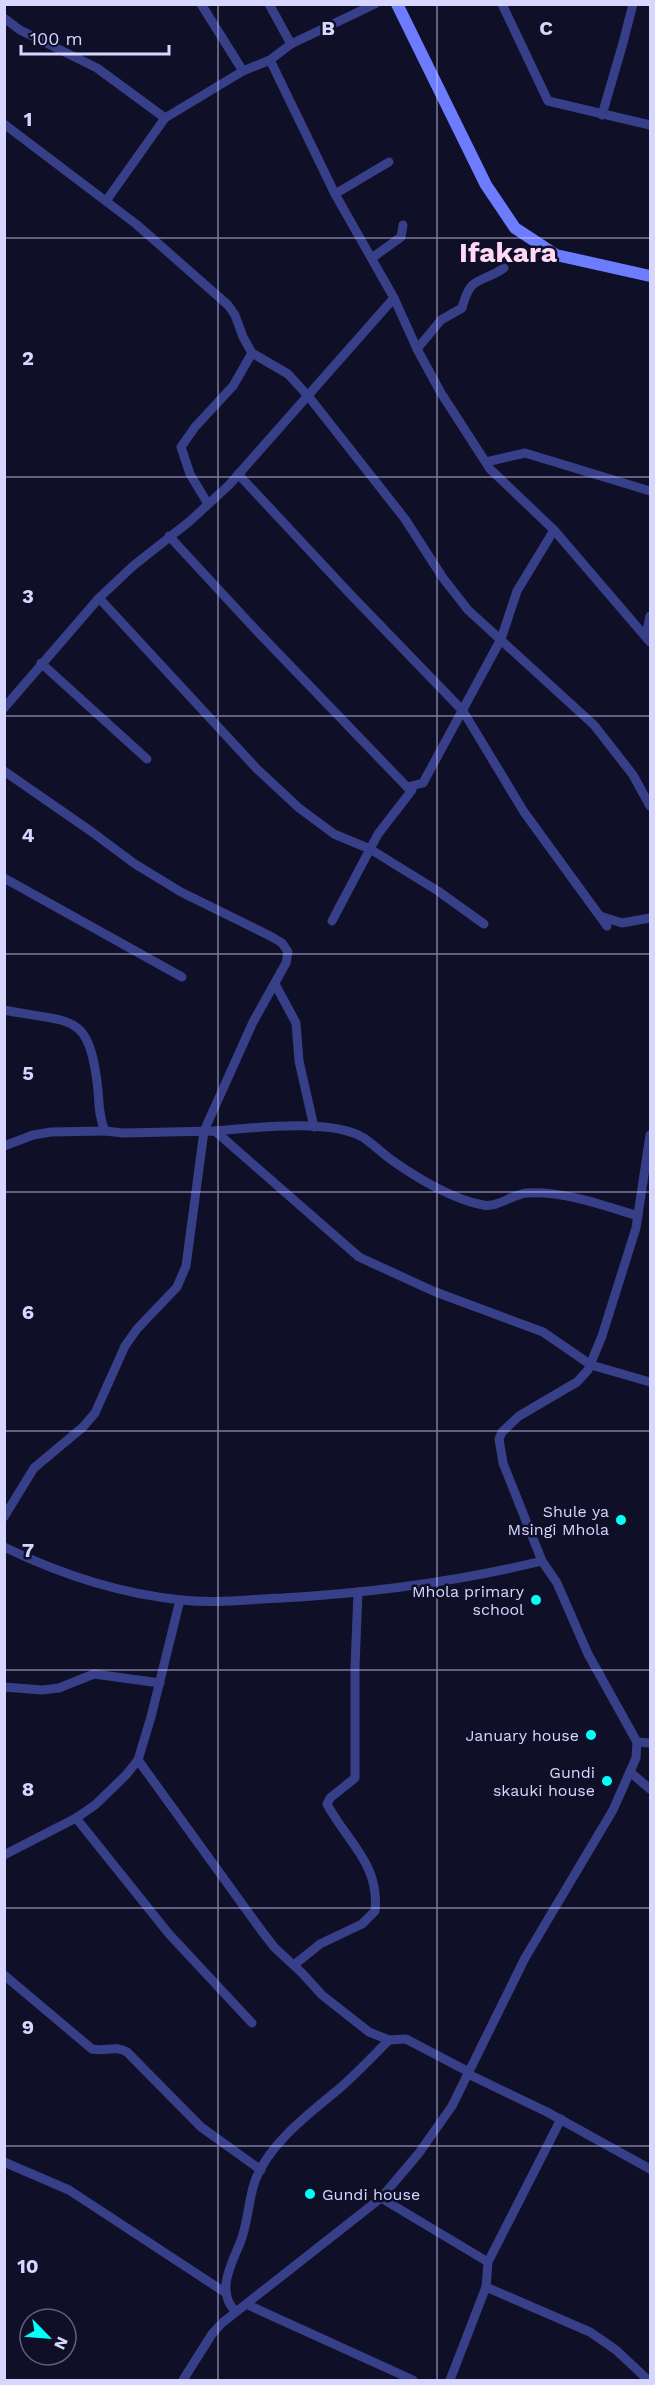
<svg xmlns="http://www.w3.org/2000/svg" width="655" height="2385" viewBox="0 0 655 2385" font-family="'Work Sans',sans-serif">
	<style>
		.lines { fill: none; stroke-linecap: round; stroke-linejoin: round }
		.minor { stroke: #383f89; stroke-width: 9 }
		.secondary { stroke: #6d7cff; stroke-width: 12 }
		.grid { fill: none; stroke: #d6d6ff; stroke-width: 1.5; stroke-opacity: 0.55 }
		.poi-dot { fill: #02fff8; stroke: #100f28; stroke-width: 2 }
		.labels { text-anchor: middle; stroke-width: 5; stroke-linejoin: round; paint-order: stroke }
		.poi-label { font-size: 16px; fill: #d6d6ff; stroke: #100f28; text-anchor: end }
		.town-label { font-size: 28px; font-weight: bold; fill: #ffd8f6; stroke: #100f28 }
		.grid-label { font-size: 20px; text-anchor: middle; font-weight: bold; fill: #d6d6ff; stroke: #100f28; stroke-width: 5; stroke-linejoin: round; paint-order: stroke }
	</style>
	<rect width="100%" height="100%" fill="#100f28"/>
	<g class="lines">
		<!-- minor -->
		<g class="minor">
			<polyline points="201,4 243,71"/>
			<polyline points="269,4 291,44"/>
			<polyline points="502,4 548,101 650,125"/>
			<polyline points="4,18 20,30 97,68 165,118"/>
			<polyline points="270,60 335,194 394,298 417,349 441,393 490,469 554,530 650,642"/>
			<polyline points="602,115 623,43 633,4"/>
			<polyline points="4,124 136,224 228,305 235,315 243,337 252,353 288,374 309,397 405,519 443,578 468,610 594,725 633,775 650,806"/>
			<polyline points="335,194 389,162"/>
			<polyline points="106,201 165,118 243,71 270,60 291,44 375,4"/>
			<polyline points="372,258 401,237 403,225"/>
			<path d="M417,349L441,320L462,308C471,274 479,285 504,268"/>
			<polyline points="486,462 525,453 650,491"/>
			<polyline points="238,474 352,596 463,711 524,812 607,926"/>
			<polyline points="208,504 190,474 181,447 195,427 233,386 252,353"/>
			<polyline points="169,536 255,629 407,787 423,783 501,639 517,591 554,530"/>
			<polyline points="99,598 257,769 299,808 334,834 370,849 438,891 484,924"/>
			<polyline points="646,636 650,616"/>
			<polyline points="41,663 147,759"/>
			<polyline points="4,708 99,598 133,566 190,521 229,485 394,298"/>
			<polyline points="4,771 92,832 135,864 181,892 272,937 282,943 288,952 286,963 253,1022 204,1131 186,1266 177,1287 137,1329 125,1346 95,1413 83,1427 34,1468 4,1517"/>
			<polyline points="4,878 182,977"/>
			<polyline points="600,916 622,923 650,918"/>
			<polyline points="332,921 378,834 412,790 407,787"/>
			<polyline points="275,984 296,1023 299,1061 314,1127"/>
			<path d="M4,1010C73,1024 89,1010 98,1090C99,1103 99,1118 105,1131L123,1133L215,1131L359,1257L433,1291L543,1332L591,1365L650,1382"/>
			<path d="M215,1131C252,1128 331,1118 364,1138C374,1145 383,1154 393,1161C417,1178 454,1200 483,1205C498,1208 512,1194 527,1193C564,1191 603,1205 638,1216"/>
			<polyline points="4,1146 33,1135 51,1132 105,1131"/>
			<path d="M4,1547C60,1574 120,1594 182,1600C215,1604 249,1599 282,1598C370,1593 456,1582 542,1561"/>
			<polyline points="4,1687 42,1690 59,1688 94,1674 160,1683"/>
			<polyline points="637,1742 650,1743"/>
			<polyline points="138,1760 261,1930 274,1947 302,1973 322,1995 369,2032 389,2040 406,2039 469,2072"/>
			<polyline points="630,1772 650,1789"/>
			<polyline points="76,1818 169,1934 252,2023"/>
			<polyline points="4,1855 76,1818 95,1805 126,1775 138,1760 151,1717 180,1600"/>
			<path d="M294,1965L320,1944L362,1924L375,1911C380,1864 347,1842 327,1804L330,1798L355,1778V1667L358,1592"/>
			<path d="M4,1975L92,2049C105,2052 115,2045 127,2052L201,2127L261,2170"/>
			<polyline points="468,2074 547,2112 650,2169"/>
			<polyline points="4,2162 69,2190 226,2293"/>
			<polyline points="381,2198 488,2262"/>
			<polyline points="486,2287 590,2332 616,2350 648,2380"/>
			<polyline points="248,2305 413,2380"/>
			<path d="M235,2311C216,2291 231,2265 240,2243C248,2224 248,2201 255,2181C269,2143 310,2113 340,2088C357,2073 373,2056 389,2040"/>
			<polyline points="183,2380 212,2334 222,2323 381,2198 419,2153 452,2106 525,1958 613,1810 636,1758 637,1742 588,1654 557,1583 542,1561 503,1463 499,1439 502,1432 519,1416 577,1382 588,1370 602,1336 636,1228 650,1135"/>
			<polyline points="450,2380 486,2287 488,2262 561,2119"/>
		</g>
		<!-- secondary -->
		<polyline class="secondary" points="397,4 486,185 515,228 556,255 650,276"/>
	</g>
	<!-- grid -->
	<path class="grid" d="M218,4V2380M437,4V2380M4,238H650M4,477H650M4,716H650M4,954H650M4,1192H650M4,1431H650M4,1670H650M4,1908H650M4,2146H650"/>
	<!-- markers -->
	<g class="poi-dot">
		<circle cx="621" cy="1520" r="6"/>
		<circle cx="536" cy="1600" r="6"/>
		<circle cx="591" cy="1735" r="6"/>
		<circle cx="607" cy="1781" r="6"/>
		<circle cx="310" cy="2194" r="6"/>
	</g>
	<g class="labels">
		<!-- poi labels -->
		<g class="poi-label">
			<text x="609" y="1517">Shule ya<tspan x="609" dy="18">Msingi Mhola</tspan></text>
			<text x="524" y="1597">Mhola primary<tspan x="524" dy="18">school</tspan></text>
			<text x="579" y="1741">January house</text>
			<text x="595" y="1778">Gundi<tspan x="595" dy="18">skauki house</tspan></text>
			<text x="322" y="2200" text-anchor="start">Gundi house</text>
		</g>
		<!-- town labels -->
		<g class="town-label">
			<text x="508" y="262">Ifakara</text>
		</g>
	</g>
	<g class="grid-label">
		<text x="328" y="35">B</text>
		<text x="546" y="35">C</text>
		<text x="28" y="126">1</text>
		<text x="28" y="365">2</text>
		<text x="28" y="603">3</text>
		<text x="28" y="842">4</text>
		<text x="28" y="1080">5</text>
		<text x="28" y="1319">6</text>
		<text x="28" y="1557">7</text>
		<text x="28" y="1796">8</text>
		<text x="28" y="2034">9</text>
		<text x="28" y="2273">10</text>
	</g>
	<!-- border -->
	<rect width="655" height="2385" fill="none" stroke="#d6d6ff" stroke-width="12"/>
	<!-- north arrow -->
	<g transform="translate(48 2337) rotate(115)"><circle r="28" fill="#100f28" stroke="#5f5f7e" stroke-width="1.5"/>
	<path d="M0-4.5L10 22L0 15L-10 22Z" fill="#02fff8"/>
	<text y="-9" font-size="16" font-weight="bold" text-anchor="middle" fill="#d6d6ff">N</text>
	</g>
	<!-- scale -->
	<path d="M21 45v9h148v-9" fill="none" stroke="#d6d6ff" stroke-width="3"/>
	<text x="30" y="45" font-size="18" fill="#d6d6ff" stroke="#100f28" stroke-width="4.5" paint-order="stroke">100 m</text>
</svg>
